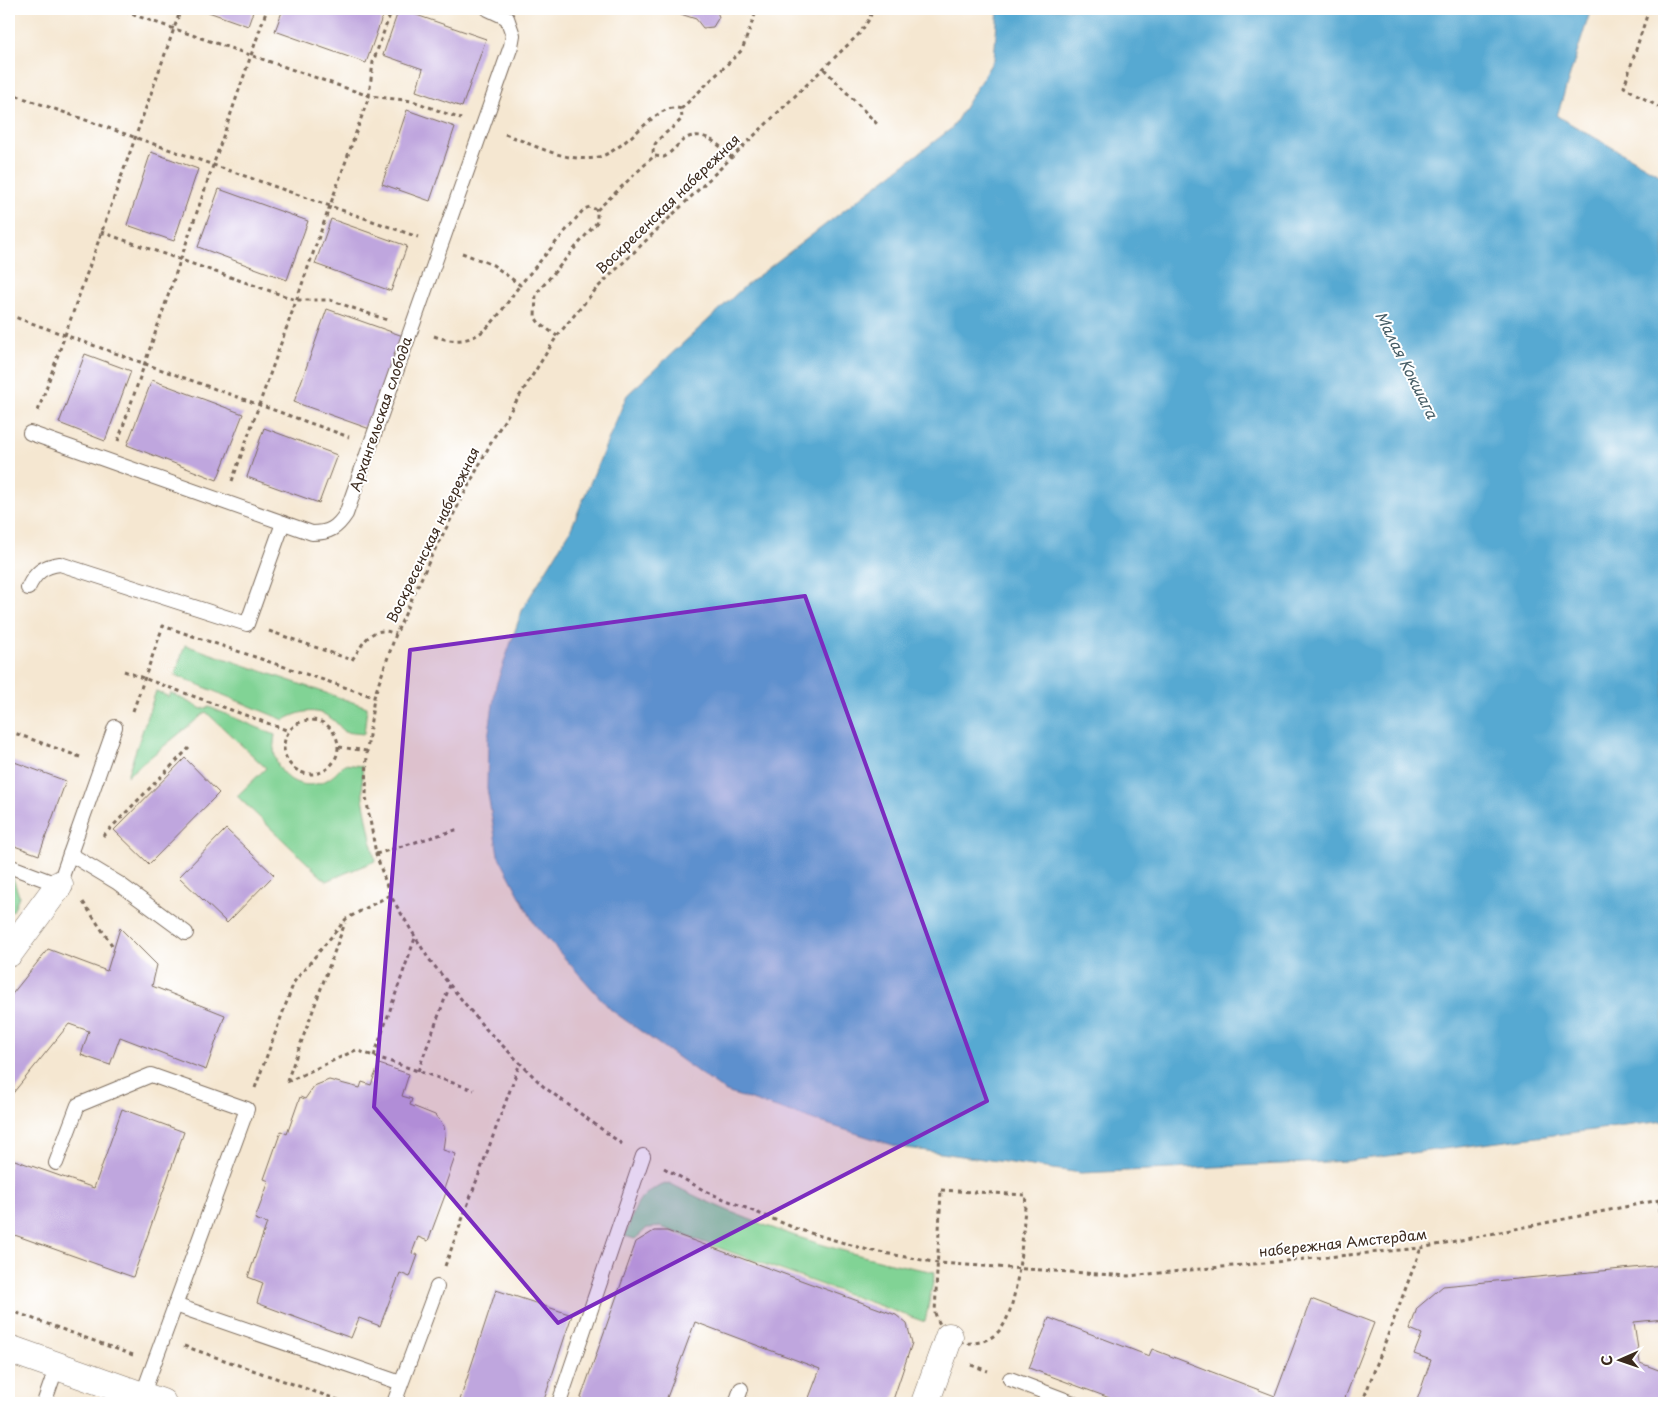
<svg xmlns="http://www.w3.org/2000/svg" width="1673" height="1412" viewBox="0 0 1673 1412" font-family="'Playpen Sans',sans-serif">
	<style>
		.green { fill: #81d395; stroke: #5e7e5a }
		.water { fill: #57a9d2; stroke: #496a78 }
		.building { fill: #bfa6de }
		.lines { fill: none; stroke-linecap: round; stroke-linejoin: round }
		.lane-casing { stroke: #7c6c5d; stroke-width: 16 }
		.street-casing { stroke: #7c6c5d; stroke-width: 29 }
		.secondary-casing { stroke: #7c6c5d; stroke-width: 29 }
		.path { stroke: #7c6c5d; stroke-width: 3; stroke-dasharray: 4 4; stroke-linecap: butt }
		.lane { stroke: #fff; stroke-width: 14 }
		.street { stroke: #fff; stroke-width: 28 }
		.secondary { stroke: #fff; stroke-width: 28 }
		.marked { fill: #7b2cbf; fill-opacity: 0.2; stroke: #7b2cbf; stroke-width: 4; stroke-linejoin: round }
		.labels { text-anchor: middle; stroke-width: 4; stroke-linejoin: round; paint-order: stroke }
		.street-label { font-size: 14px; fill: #3b2a1e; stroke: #fff }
		.water-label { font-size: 15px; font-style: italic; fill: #465d66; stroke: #fff }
	</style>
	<rect width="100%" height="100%" fill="#fff"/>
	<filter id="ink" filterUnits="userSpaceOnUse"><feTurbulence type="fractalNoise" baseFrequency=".02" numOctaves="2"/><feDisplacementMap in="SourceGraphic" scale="10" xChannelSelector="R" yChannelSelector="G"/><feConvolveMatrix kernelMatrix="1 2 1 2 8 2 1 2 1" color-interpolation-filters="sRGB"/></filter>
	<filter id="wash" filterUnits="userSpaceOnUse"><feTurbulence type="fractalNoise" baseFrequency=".0096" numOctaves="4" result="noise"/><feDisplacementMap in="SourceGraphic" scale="20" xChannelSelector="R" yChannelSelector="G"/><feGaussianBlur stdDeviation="1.12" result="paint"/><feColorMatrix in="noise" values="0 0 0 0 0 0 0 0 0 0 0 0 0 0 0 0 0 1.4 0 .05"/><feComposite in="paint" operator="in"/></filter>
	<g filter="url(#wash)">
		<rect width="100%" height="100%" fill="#f5e7d1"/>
		<!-- green -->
		<g class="green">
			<path d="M185,645L367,707L364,734L344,732C328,709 308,706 284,720L175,675Z"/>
			<path d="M156,691L169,697L171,693L202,709L209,707L275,735C266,782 316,804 344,764L362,766L363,798L375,861L326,881L237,796L266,768L206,712L127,776Z"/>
			<polygon points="9,876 13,878 19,896 13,911 9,912"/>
			<path d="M669,1183C749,1225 847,1256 935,1272L925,1322L661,1227L647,1228L635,1239L625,1236C636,1207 636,1193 669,1183Z"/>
		</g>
		<!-- water -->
		<polygon class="water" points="998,9 1591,9 1557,116 1664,177 1664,1121 1348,1161 1081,1173 899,1147 726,1092 611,1010 535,925 498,855 487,788 488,738 496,685 523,608 570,531 627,395 745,286 952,128 994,59"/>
		<g id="blocks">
			<!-- building -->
			<g class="building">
				<polygon points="200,9 254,9 248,26"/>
				<polygon points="283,9 385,9 366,63 275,31"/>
				<polygon points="399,9 486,39 462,107 416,91 423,69 383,55"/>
				<polygon points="665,9 716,9 719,17 713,27 703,28 696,19"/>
				<polygon points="407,110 455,127 430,201 382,184"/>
				<polygon points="151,152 198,169 174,241 127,225"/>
				<polygon points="219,189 308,221 287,280 198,247"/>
				<polygon points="331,219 407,246 391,291 315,264"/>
				<polygon points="327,309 403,336 370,429 294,402"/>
				<polygon points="85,354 131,371 105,441 59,423"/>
				<polygon points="152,380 243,414 217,480 127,445"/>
				<polygon points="264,428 337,455 319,503 247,477"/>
				<polygon points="185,758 219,793 149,864 114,830"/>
				<polygon points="9,760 66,781 39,855 9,844"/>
				<polygon points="226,829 274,875 227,923 179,877"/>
				<polygon points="120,928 157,965 152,986 225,1015 206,1070 120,1037 110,1065 81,1055 89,1031 69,1024 9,1098 9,998 48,949 107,971"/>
				<polygon points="379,1064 409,1074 402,1096 412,1099 410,1105 435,1115 444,1126 445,1135 443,1150 456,1154 444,1189 447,1190 428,1241 418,1237 412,1253 418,1255 410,1277 400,1273 380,1326 359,1318 351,1338 257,1303 263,1283 248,1277 267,1223 255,1219 269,1181 264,1179 281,1131 287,1134 300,1097 305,1099 314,1086 329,1080 360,1088 362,1082 371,1085"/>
				<polygon points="122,1109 184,1132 133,1277 9,1233 9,1158 94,1188"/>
				<polygon points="654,1231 667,1231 896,1315 907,1324 912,1343 892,1403 807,1403 820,1369 695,1322 665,1403 579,1403 636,1242"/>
				<polygon points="1664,1265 1664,1319 1634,1322 1640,1363 1664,1372 1664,1403 1416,1403 1431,1360 1414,1354 1422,1334 1410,1329 1417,1308 1443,1286"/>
				<polygon points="496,1290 572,1315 543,1403 459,1403"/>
				<polygon points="1311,1299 1374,1323 1343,1403 1123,1403 1029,1368 1049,1318 1149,1356 1152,1349 1275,1396"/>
			</g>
		</g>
	</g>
	<g filter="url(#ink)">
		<use href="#blocks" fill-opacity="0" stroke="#7c6c5d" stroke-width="1"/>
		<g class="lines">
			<!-- lane casing -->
			<g class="lane-casing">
				<g id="lane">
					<path d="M30,433L312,533C329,533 337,528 346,514L511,46L513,35L507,18L488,9"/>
					<path d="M28,588C35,573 43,566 60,564L247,624L283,523"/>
					<polyline points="70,854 118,883 186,933"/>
					<polyline points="9,866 59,885 115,727"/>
					<polyline points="56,1163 78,1105 151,1075 247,1109 142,1396"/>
					<polyline points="175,1305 401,1383"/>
					<polyline points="1010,1379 1073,1403"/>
					<polyline points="44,1403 57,1366"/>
					<polyline points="394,1403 437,1287"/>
					<polyline points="559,1403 643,1156"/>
					<polyline points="736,1403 741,1389"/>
				</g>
			</g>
			<!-- street casing -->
			<g class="street-casing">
				<g id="street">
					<polyline points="9,953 59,885"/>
					<polyline points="925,1403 949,1337"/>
				</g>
			</g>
			<!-- secondary casing -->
			<g class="secondary-casing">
				<polyline id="secondary" points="9,1349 162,1403"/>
			</g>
			<!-- path -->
			<g class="path">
				<polyline points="117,9 369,96 413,101 461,119"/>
				<polyline points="1649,9 1624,87 1664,110"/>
				<polyline points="824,69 879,126"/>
				<polyline points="9,93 418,237"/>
				<polyline points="681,109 742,50 757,9"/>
				<path d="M505,134C532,144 564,162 594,158C626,154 658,99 681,109L682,118C674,130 648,140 654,156L664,157C673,152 680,140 689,137C707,131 721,147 732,158"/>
				<polyline points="597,210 654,156"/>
				<polyline points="101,232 296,300 330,300 390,321"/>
				<polyline points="462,253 493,265 520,285 584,209 590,207 597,210 597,222 536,294 535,317 539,323 557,336"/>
				<polyline points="9,315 349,437"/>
				<path d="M434,336C481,353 496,317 520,285"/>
				<polyline points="38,411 181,9"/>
				<polyline points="118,441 267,9"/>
				<polyline points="232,481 369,96 373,62 392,9"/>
				<path d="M269,631L352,660C365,641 371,624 396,634"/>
				<polyline points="124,671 289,731"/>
				<polyline points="133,711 163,626 374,697"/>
				<circle cx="311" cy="747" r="27"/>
				<polyline points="9,731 80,757"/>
				<polyline points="339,747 367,751"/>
				<polyline points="103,836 189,748"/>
				<polyline points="376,854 459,829"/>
				<polyline points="83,902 114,948"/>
				<polyline points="374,1056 415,938"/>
				<polyline points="418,1071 450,985"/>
				<polyline points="287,1081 345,923"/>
				<polyline points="287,1082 356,1050 474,1090"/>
				<polyline points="255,1088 294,982 346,919 390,895"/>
				<polyline points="622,1144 544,1087 483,1026 428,958 390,895 376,854 366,797 367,751 374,697 396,634 431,557 494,437 557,336 597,288 860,33 870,18 872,9"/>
				<polyline points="664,1168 707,1192 797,1229 868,1250 938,1263 1128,1276 1421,1248 1664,1199"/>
				<path d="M941,1190L1026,1195C1023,1227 1020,1306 1000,1330C991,1340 979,1344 965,1343C949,1342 940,1327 935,1313Z"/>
				<polyline points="1659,1200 1664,1246"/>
				<polyline points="445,1266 520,1063"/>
				<polyline points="9,1310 133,1355"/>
				<polyline points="184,1346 347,1403"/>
				<polyline points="971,1365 988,1371"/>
				<polyline points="9,1401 15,1403"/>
				<polyline points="1362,1403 1421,1248"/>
			</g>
			<!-- lane -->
			<use href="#lane" class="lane"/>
			<!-- street -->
			<use href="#street" class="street"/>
			<!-- secondary -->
			<use href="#secondary" class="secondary"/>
		</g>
	</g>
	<!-- marked area -->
	<path class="marked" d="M805,596L987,1101L558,1323L374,1107L410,650Z"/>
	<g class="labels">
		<!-- street labels -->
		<g class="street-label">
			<text transform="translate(668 204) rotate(-44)" y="5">Воскресенская набережная</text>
			<text transform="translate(381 414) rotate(-71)" y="5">Архангельская слобода</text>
			<text transform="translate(433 535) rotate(-64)" y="5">Воскресенская набережная</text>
			<text transform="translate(1343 1243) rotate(-6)" y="5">набережная Амстердам</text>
		</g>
		<!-- water labels -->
		<g class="water-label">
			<text transform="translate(1406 365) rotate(63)" y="5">Малая Кокшага</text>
		</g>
	</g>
	<!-- margin -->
	<rect width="1673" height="1412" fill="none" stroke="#fff" stroke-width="30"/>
	<!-- north arrow -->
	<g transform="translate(1620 1360) rotate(268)" stroke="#ffffff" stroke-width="4" paint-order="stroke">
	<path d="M0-4L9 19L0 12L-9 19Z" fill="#3b2a1e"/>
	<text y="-8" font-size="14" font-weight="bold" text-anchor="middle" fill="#3b2a1e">С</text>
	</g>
</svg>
